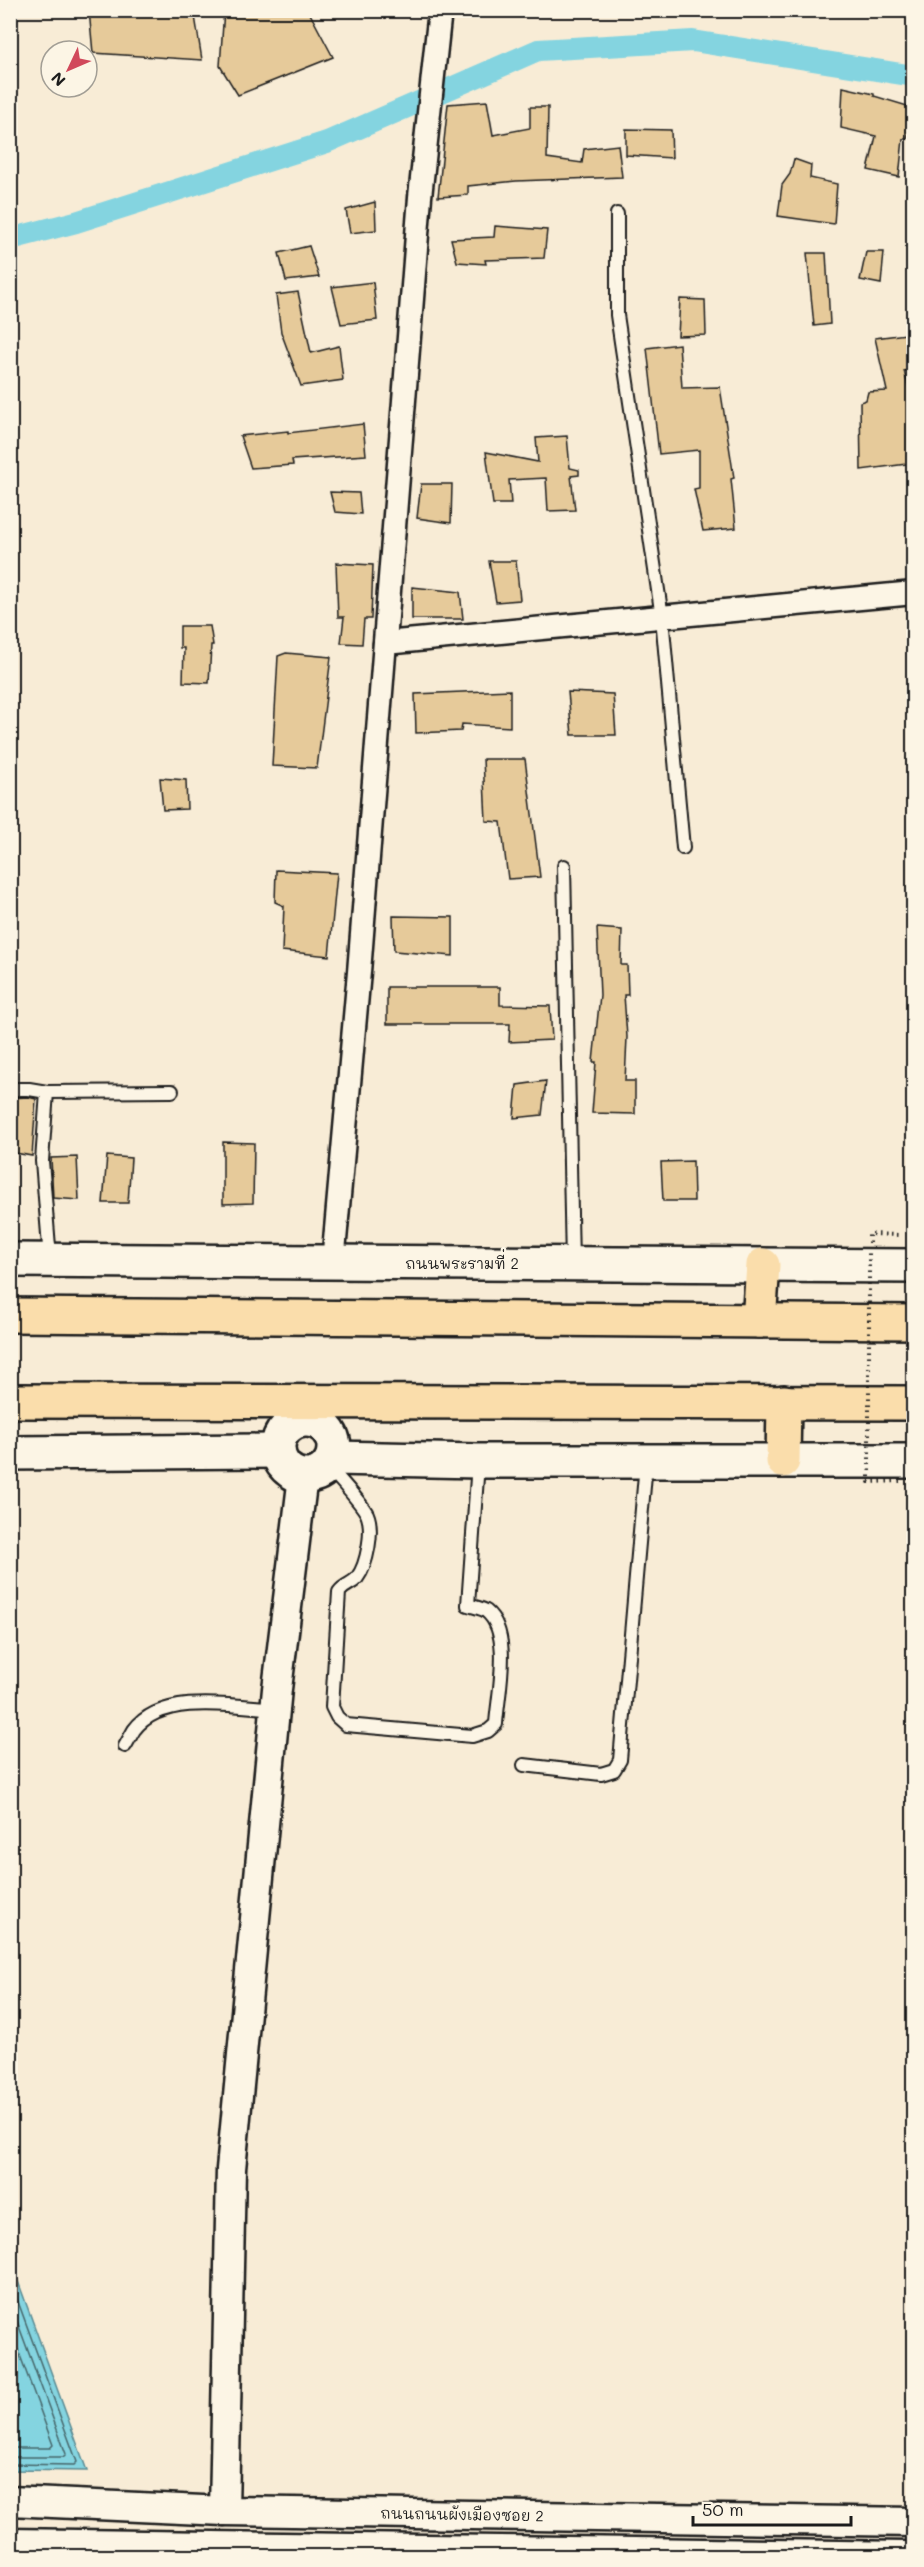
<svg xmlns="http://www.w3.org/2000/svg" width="924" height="2567" viewBox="0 0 924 2567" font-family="Mali,'Playpen Sans Thai',sans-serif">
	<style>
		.water { fill: #84d4e0; stroke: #5a8a92; stroke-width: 1.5 }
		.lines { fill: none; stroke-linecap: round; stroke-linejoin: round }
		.shore { stroke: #46666a; stroke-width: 1.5 }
		.canal { stroke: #84d4e0; stroke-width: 22 }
		.building { fill: #e6ca9a; stroke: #1c1c1c; stroke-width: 1.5 }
		.service-casing { stroke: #1c1c1c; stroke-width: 16 }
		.minor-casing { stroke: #1c1c1c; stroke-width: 27 }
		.tertiary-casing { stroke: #1c1c1c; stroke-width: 33 }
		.secondary-casing { stroke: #1c1c1c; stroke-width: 38 }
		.trunk-casing { stroke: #1c1c1c; stroke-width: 38 }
		.service { stroke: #fcf5e5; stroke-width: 12 }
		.minor { stroke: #fcf5e5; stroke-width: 22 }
		.tertiary { stroke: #fcf5e5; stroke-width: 28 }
		.secondary { stroke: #fcf5e5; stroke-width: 33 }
		.trunk { stroke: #faddab; stroke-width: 33 }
		.path-bridge { stroke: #1c1c1c; stroke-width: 4; stroke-dasharray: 1.5 4.5; stroke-linecap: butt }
		.labels { text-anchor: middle; stroke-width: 4.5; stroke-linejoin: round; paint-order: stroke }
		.street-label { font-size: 15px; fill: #1c1c1c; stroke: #fcf5e5 }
	</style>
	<rect width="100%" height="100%" fill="#f8ecd6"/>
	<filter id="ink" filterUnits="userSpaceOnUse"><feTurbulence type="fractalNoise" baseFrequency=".0167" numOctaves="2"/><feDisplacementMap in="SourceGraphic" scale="12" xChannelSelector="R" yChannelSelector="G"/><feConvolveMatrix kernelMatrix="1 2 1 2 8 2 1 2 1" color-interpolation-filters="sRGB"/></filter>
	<g filter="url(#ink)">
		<!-- water -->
		<polygon class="water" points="11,2262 87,2471 11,2470"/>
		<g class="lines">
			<!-- shore -->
			<g class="shore">
				<polyline points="10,2280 77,2462 74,2465 10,2464"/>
				<polyline points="10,2302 66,2454 63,2457 10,2457"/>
				<polyline points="10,2328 53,2445 50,2448 10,2448"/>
			</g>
			<!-- canal -->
			<polyline class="canal" points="10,239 76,222 327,142 538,50 693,41 914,76"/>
		</g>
		<!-- building -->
		<g class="building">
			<polygon points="89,10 194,10 202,60 93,53"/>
			<polygon points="224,10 308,10 333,57 238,95 220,66"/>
			<polygon points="843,87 874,94 874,96 914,108 907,139 903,139 899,177 868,170 876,136 841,128"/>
			<polygon points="487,101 493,135 530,128 530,107 548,107 547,158 582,163 584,149 618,145 622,177 516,181 468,186 468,195 438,197 448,104"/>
			<polygon points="626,129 671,130 672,158 626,155"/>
			<polygon points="794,159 811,165 810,178 837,184 834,224 778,216 782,185 790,174"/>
			<polygon points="375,202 376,230 350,233 346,210"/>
			<polygon points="495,226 547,230 544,258 485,260 486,264 457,262 451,239 494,237"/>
			<polygon points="309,246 319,277 286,281 279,253"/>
			<polygon points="866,252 884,252 881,284 860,280"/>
			<polygon points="807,253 826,253 830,324 814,326"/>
			<polygon points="373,282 377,320 341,324 332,287"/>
			<polygon points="298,292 311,353 339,346 343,380 301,386 281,332 276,295"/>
			<polygon points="680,299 705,300 706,335 678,336"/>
			<polygon points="914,333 914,370 904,371 914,408 914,463 861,470 860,402 866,400 868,392 887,391 875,338"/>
			<polygon points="679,344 682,388 720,387 734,478 731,479 736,528 703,531 694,489 699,488 699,450 659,454 647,348"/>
			<polygon points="363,424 366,455 292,460 293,465 251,468 240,436 288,431 288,433"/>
			<polygon points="567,436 570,468 579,470 579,475 571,476 575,510 548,511 546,478 509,480 511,504 493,504 486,452 538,462 536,438"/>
			<polygon points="421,484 452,484 451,523 417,518"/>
			<polygon points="330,492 359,493 361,514 335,512"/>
			<polygon points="489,561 516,561 520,600 496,602"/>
			<polygon points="336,563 373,565 371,619 364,619 362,644 341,643 344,617 338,617"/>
			<polygon points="412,587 460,592 463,619 412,619"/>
			<polygon points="180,626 210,626 213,645 211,645 209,683 183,682 184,648 180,648"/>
			<polygon points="286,653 331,657 317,768 272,766 278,656"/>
			<polygon points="510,690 510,727 462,724 461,731 416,733 415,694"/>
			<polygon points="568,692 613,694 616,735 572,735"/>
			<polygon points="483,759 525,759 540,877 508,879 501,822 486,821"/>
			<polygon points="160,778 186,780 187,809 163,810"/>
			<polygon points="276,870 337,873 329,956 282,951 284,906 275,902"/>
			<polygon points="393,916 453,917 453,956 394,951"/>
			<polygon points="597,928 622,930 621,965 627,965 628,995 624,995 627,1037 625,1081 635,1081 635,1114 592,1113 596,1062 593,1062 600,995"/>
			<polygon points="387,987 500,987 500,1005 550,1006 552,1040 509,1042 510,1024 387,1024"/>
			<polygon points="546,1081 542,1115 514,1118 517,1085"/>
			<polygon points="28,1097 36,1099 32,1156 10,1152 10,1098"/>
			<polygon points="223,1142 254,1143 253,1203 223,1204"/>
			<polygon points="107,1156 131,1158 128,1203 103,1203"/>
			<polygon points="77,1157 79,1200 53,1198 51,1158"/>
			<polygon points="693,1161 694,1201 663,1201 661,1162"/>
		</g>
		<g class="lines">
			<!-- service casing -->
			<g class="service-casing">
				<g id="service">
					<polyline points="617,214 617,315 662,617 683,848"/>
					<polyline points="564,866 572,1263"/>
					<polyline points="10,1089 29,1089 47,1092 172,1091"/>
					<polyline points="47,1092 42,1161 50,1259"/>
					<path d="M328,1466C338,1478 361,1502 367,1514C374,1530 367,1565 357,1578C351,1585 345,1584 339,1592L332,1707L337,1717L346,1725L472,1736L488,1731L496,1724C498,1693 513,1633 486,1611C481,1608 474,1607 468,1605L478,1463"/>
					<path d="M125,1746C128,1741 131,1735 134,1730C162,1692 235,1706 275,1709"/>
					<polyline points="524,1765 601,1774 614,1770 620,1760 646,1463"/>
				</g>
			</g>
			<!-- minor casing -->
			<g class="minor-casing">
				<g id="minor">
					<polyline points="385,643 914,593"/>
					<polyline points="333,1263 359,972 420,197 440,10"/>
				</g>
			</g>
			<!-- tertiary casing -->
			<g class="tertiary-casing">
				<g id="tertiary">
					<polyline points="10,2501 224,2511 914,2522"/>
					<polyline points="224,2511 231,2169 277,1689 303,1476"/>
					<polyline points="10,2543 906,2556"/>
				</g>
			</g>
			<!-- secondary casing -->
			<g class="secondary-casing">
				<g id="secondary">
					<polyline points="10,1260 914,1266"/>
					<circle cx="306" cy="1448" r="28"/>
					<polyline points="10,1453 278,1451"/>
					<polyline points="333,1458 478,1461 914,1461"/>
				</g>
			</g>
			<!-- trunk casing -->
			<g class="trunk-casing">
				<g id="trunk">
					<polyline points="10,1315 914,1322"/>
					<polyline points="759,1321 763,1265"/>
					<polyline points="10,1401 914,1403"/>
					<polyline points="783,1461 784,1402"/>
				</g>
			</g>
			<!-- service -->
			<use href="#service" class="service"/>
			<!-- minor -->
			<use href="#minor" class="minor"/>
			<!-- tertiary -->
			<use href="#tertiary" class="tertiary"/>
			<!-- secondary -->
			<use href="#secondary" class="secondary"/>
			<!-- trunk -->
			<use href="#trunk" class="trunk"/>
			<!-- path-bridge -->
			<polyline class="path-bridge" points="900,1481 869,1482 869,1234 900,1235"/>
		</g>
	</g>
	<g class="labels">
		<!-- street labels -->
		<g class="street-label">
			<text x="462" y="1269">ถนนพระรามที่ 2</text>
			<text transform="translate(462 2515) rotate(1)" y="5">ถนนถนนผังเมืองซอย 2</text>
		</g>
	</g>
	<!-- margin -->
	<rect width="924" height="2567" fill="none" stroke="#fcf5e5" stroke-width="36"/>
	<rect x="18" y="18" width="888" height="2531" fill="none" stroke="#1c1c1c" stroke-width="2" filter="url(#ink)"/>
	<!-- north arrow -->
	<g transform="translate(69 69) rotate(226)"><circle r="28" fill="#fcf5e5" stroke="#a29e95" stroke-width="1.5"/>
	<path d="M0-4.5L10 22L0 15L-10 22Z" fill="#d1495b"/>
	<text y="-9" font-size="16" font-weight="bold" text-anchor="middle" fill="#1c1c1c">N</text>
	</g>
	<!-- scale -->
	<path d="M693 2516v9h158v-9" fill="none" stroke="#1c1c1c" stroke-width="3"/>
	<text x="702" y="2516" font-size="18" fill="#1c1c1c" stroke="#fcf5e5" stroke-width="4.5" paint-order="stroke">50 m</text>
</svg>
